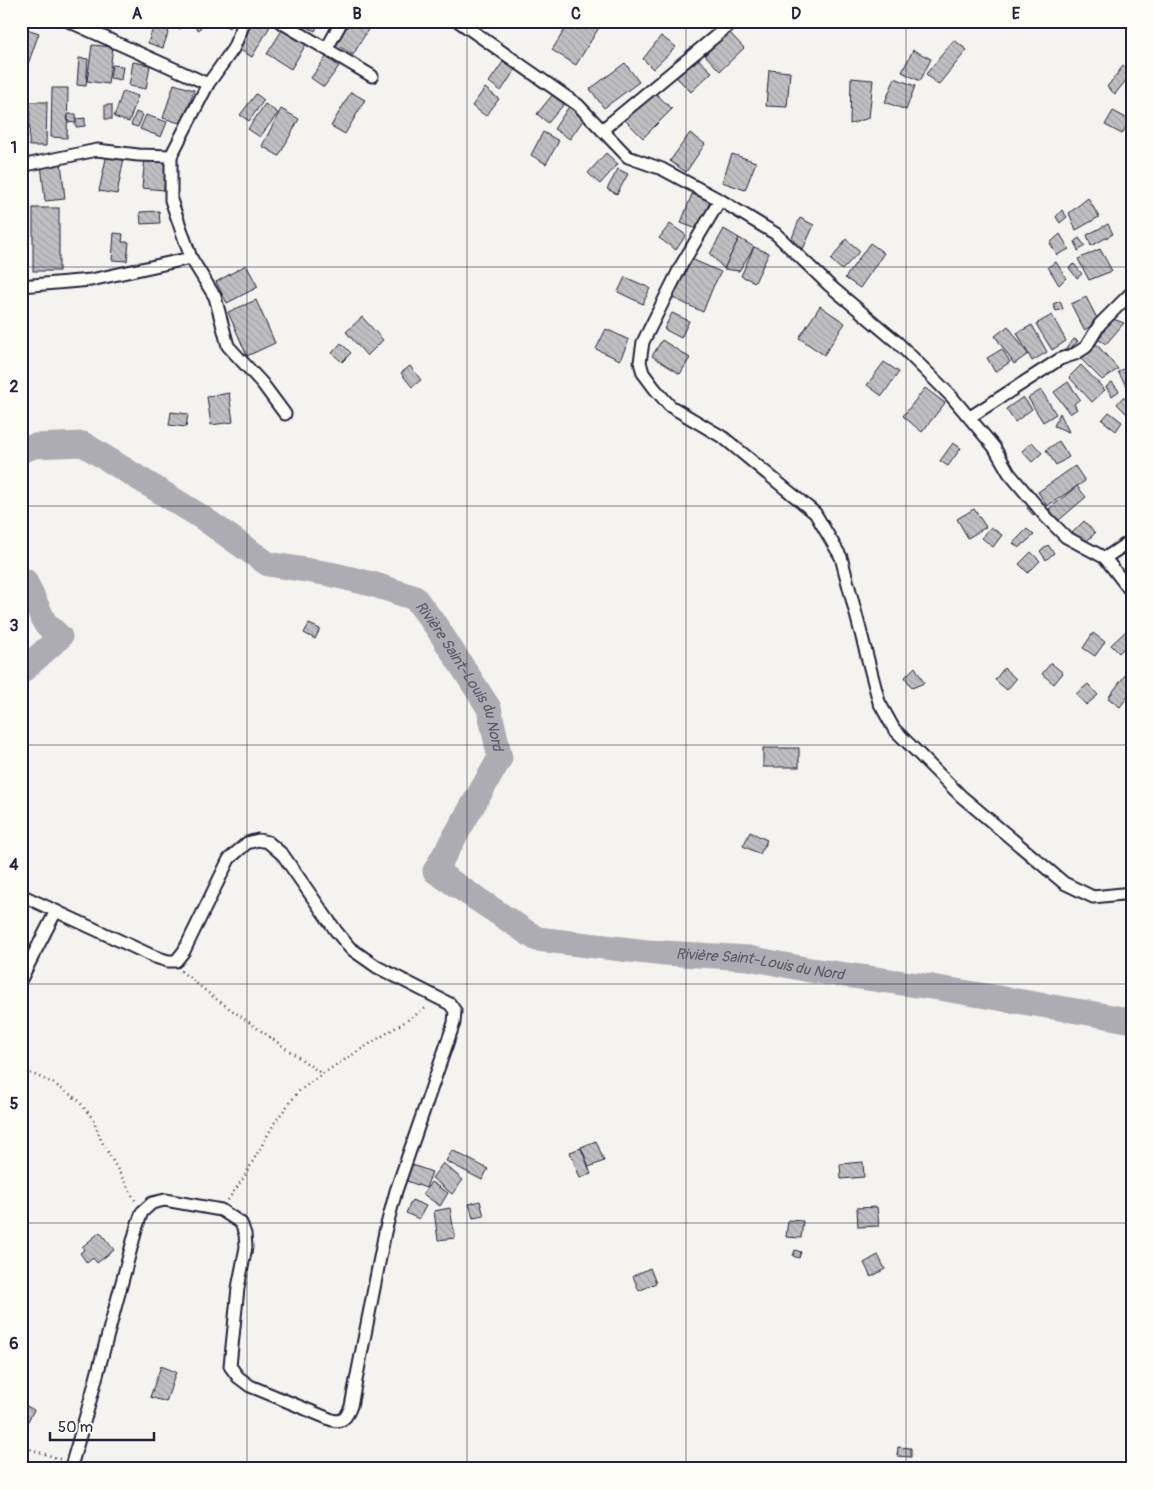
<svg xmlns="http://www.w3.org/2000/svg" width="1153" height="1490" viewBox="0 0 1153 1490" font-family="Pangolin,sans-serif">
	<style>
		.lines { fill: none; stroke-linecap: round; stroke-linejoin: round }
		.river { stroke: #acacb2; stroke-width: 25 }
		.building { fill: url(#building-back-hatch); stroke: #22223b }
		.street-casing { stroke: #22223b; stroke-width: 15 }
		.path { stroke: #22223b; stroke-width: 2.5; stroke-dasharray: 1 4; stroke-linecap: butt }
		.street { stroke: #fdfcf7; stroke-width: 11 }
		.grid { fill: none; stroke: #22223b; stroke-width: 1; stroke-opacity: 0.55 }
		.labels { text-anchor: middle; stroke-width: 4; stroke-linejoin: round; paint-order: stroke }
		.water-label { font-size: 15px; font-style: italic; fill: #59596b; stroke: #fdfcf7 }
		.neatline { fill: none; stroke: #22223b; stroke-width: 2 }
		.grid-label { font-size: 16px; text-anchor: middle; font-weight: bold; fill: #22223b }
	</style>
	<defs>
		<pattern id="building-back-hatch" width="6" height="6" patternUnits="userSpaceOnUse" patternTransform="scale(1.25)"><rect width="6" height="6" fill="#c0bfc2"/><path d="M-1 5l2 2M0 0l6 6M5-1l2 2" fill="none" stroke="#a5a4a8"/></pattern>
	</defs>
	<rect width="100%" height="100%" fill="#f4f3ef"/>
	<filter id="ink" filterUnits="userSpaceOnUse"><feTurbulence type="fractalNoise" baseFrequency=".02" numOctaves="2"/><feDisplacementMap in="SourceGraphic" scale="10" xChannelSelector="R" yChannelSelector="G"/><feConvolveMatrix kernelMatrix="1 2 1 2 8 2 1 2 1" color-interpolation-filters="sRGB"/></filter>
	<g filter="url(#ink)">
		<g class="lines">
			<!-- river -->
			<g class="river">
				<path id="s1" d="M21,451L34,446L83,444L200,516L268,564L330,574L372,584L415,598L436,626L489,708L500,758L435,871L537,939L647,952L749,958L810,970L932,987L1101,1015L1132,1021"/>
				<polyline points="21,580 25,581 45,623 60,637 21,672"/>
			</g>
		</g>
		<!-- building -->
		<g class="building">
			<polygon points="108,21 121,21 119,29 107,25"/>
			<polygon points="131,21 145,21 144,26"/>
			<polygon points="166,21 184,21 180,29"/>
			<polygon points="188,21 204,21 199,30 187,22"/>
			<polygon points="218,21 233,21 229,28"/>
			<polygon points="251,21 268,21 272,23 252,57 235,47"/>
			<polygon points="305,21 320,21 315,31 303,25"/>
			<polygon points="348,21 373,21 353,55 334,43"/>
			<polygon points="570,21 603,21 576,65 552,50"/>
			<polygon points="155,22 170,27 163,48 148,43"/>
			<polygon points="21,27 39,33 28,64 21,61"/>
			<polygon points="284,27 308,41 291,69 267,54"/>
			<polygon points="729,32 744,48 720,71 705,55"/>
			<polygon points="661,36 676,47 653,69 643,59"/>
			<polygon points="954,40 967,50 938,85 926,74"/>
			<polygon points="92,45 113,47 108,84 87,81"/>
			<polygon points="913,50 931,59 920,81 902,72"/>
			<polygon points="326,57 339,66 324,87 311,78"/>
			<polygon points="696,57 712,72 691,92 676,77"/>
			<polygon points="79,58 88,59 86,86 77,85"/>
			<polygon points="133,62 150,65 146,89 129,86"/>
			<polygon points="503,62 515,70 501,91 489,82"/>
			<polygon points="625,63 639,82 604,108 590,89"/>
			<polygon points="112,65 123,66 121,80 110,78"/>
			<polygon points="1123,66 1132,73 1115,94 1107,87"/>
			<polygon points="769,70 790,72 787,107 766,106"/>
			<polygon points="851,78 873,80 869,118 850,124"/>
			<polygon points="895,78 915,86 906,110 885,102"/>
			<polygon points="174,84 194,90 183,124 163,118"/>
			<polygon points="52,88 68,88 67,138 51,137"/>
			<polygon points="485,88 499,99 486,116 472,106"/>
			<polygon points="652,90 672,109 643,138 624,119"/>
			<polygon points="123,91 138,96 129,122 114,117"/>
			<polygon points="351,92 365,100 345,134 331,126"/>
			<polygon points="554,93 565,103 548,123 537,114"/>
			<polygon points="256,94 264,100 249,121 240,115"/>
			<polygon points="30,102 47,102 46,146 29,146"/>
			<polygon points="265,104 278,113 260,137 248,129"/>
			<rect x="105" y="105" width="7" height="14"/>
			<polygon points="570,105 586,116 570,139 554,129"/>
			<polygon points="281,109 299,119 279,156 262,146"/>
			<polygon points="1113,111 1130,120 1122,134 1105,125"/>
			<polygon points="136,112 143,115 138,127 131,125"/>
			<polygon points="68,114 76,114 76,123 68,122"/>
			<polygon points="146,115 167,122 161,137 140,129"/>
			<polygon points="85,118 85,126 76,127 76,119"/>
			<polygon points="543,132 559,141 546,164 531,155"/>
			<polygon points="690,133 705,144 686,172 670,161"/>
			<polygon points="606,153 618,164 600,184 588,173"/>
			<polygon points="107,154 124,158 117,194 99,191"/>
			<polygon points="732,154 756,162 745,190 722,182"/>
			<polygon points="145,157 167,159 164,190 142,188"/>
			<polygon points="61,162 65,199 45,201 41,164"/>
			<polygon points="618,169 628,174 617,194 607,189"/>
			<polygon points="692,194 710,201 699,230 681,223"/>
			<polygon points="1088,198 1099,217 1076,230 1069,213"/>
			<rect x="33" y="208" width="26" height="63"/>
			<polygon points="1062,210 1067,217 1060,223 1056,217"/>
			<polygon points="159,211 160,223 141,224 140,212"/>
			<polygon points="800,218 814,225 803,249 790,243"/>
			<polygon points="670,224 686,235 676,250 659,238"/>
			<polygon points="1108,224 1113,234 1091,246 1087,235"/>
			<polygon points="724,229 739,238 724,269 710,254"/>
			<polygon points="114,233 123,234 122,242 129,242 127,261 112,260"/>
			<polygon points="1060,234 1069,249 1057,255 1050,243"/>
			<polygon points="739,238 754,247 739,271 724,269"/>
			<polygon points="1079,238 1085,246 1078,251 1075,241"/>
			<polygon points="846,239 860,251 842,270 831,260"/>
			<polygon points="870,243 884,253 860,288 845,278"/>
			<polygon points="754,247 769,253 755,282 741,276"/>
			<polygon points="1100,249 1112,271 1089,280 1078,259"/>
			<polygon points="1132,252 1132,265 1125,258"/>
			<polygon points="689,258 721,272 713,287 703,312 671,297"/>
			<polygon points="1056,262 1066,278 1059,285 1048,267"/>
			<polygon points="1074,264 1082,274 1077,278 1069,268"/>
			<polygon points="246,265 258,287 227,303 216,282"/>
			<polygon points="625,277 650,288 643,304 618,292"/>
			<polygon points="1086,297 1099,322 1084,330 1071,304"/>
			<polygon points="256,300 275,343 247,356 228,312"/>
			<polygon points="1060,301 1063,309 1056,311 1053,304"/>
			<polygon points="820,306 845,323 824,355 799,338"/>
			<polygon points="672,313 689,321 681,338 664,329"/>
			<polygon points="1052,315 1066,341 1052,350 1036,324"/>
			<polygon points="362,317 383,340 367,356 346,332"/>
			<polygon points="1108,317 1124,323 1106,344 1094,337"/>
			<polygon points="1032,325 1047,352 1032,361 1017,333"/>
			<polygon points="1008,326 1028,354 1014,364 995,336"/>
			<polygon points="606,329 629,340 620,360 596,349"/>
			<polygon points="1074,339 1078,341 1066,353 1064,351"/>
			<polygon points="662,340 690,358 680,374 652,356"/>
			<polygon points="1093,340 1118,369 1102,380 1080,358"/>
			<polygon points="341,343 351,353 342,362 332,353"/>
			<polygon points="1002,349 1010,362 995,372 987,358"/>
			<polygon points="884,362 899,372 882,396 867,385"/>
			<polygon points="1131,364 1132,382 1126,385 1118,372"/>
			<polygon points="1081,365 1105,390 1092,402 1069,377"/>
			<polygon points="410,366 421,380 412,387 401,373"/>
			<polygon points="1068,382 1080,399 1074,404 1077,409 1070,414 1054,392"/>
			<polygon points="1112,382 1119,391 1112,396 1106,387"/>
			<polygon points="925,388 945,403 922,432 903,416"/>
			<polygon points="1041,390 1056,414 1043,422 1028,398"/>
			<polygon points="229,393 233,422 211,425 207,397"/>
			<polygon points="1023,397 1032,409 1015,422 1006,409"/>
			<polygon points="1123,397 1132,406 1132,413 1128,415 1117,404"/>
			<polygon points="171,412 188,414 186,427 169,425"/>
			<polygon points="1109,412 1122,422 1116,431 1102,420"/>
			<polygon points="1060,413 1069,432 1054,426"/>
			<polygon points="1059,441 1069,457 1056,465 1046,450"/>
			<polygon points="1032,442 1042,453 1032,462 1022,451"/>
			<polygon points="953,443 961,448 948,466 940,461"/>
			<polygon points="1075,466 1085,481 1047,506 1038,492"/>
			<polygon points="1077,486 1086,497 1058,521 1049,509"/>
			<polygon points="1035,502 1041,509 1033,515 1027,508"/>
			<polygon points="974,509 986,527 968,538 957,519"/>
			<polygon points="1084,521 1095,533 1080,548 1069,536"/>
			<polygon points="991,527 1002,535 993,547 982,538"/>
			<polygon points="1027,529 1034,535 1019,548 1013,543"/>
			<polygon points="1048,545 1054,553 1046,560 1040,551"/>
			<polygon points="1031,552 1040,561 1028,573 1019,564"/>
			<polygon points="309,624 320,629 315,639 304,633"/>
			<polygon points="1126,631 1132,637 1132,640 1119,653 1111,645"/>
			<polygon points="1093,633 1105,642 1095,656 1083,648"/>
			<polygon points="1051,663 1063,673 1054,684 1042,674"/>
			<polygon points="915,667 924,683 912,688 905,677"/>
			<polygon points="1004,668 1016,679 1007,690 995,680"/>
			<polygon points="1126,674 1132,682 1132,691 1120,707 1108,698"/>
			<polygon points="1088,684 1098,695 1086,705 1076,694"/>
			<rect x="763" y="748" width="36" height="19"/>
			<polygon points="750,832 767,840 760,854 743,846"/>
			<polygon points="596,1141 604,1161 589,1167 581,1147"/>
			<polygon points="581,1148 591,1174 580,1178 570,1152"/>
			<polygon points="452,1150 488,1169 482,1180 446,1161"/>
			<polygon points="863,1162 864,1177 841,1179 840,1164"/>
			<polygon points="443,1163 463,1180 452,1194 432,1178"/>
			<polygon points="410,1164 432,1172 426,1188 404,1180"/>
			<polygon points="431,1182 448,1193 440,1206 423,1194"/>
			<polygon points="412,1200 426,1206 419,1219 406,1213"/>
			<polygon points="480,1201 484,1216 473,1218 469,1204"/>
			<polygon points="877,1207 879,1226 858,1227 857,1208"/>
			<polygon points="450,1208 455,1238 438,1240 434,1211"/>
			<polygon points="788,1220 803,1221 801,1238 786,1237"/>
			<polygon points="100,1232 114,1250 97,1263 93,1258 87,1263 80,1253 84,1250 82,1247"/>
			<polygon points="795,1250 801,1252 799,1258 793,1256"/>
			<polygon points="878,1255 885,1269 871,1277 864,1263"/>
			<polygon points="650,1268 656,1283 639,1291 633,1276"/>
			<polygon points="161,1366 176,1372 166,1402 150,1397"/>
			<polygon points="21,1403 34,1410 21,1434"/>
			<polygon points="898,1447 911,1448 911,1457 897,1456"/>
		</g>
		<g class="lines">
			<!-- street casing -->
			<g class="street-casing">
				<g id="street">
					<polyline points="68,21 208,84"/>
					<polyline points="279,21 372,76"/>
					<polyline points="458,21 578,105 628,157 662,169 720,200 776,234 829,285 898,343 951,396 994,447 1009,473 1046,517 1066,537 1105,558 1132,593"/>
					<polyline points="327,48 342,21"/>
					<polyline points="602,130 734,21"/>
					<polyline points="171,156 171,200 191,258 215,297 228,346 262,383 285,414"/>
					<polyline points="21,166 97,150 138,155 171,156 208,84 233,49 245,21"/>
					<polyline points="720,200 682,264 643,342 640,362 643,373 655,389 670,406 724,438 815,513 841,557 879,702 894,729 961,796 1064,883 1093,897 1132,893"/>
					<polyline points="21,286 91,280 191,258"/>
					<polyline points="970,417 1060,359 1075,354 1086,347 1100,324 1132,292"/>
					<polyline points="1105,558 1132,540"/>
					<path d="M21,895L155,957L168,961H176L184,951L229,859L247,843L258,840L268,842L283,855L336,931L350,948L377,967L450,1004L455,1011L454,1023L396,1191L385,1232L351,1406C347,1416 344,1423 332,1420L250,1386L238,1377L230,1366L238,1288L246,1247L245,1234L241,1223L221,1210L165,1200L152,1203L142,1212L137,1226L89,1405L72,1463"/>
					<polyline points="21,979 56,911"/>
				</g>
			</g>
			<!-- path -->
			<g class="path">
				<polyline points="181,971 212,996 322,1074"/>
				<polyline points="21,1069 53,1083 78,1100 93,1119 101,1140 136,1202"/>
				<polyline points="228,1200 244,1177 275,1122 298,1092 322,1074 414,1016 427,1007"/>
				<polyline points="21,1446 60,1459"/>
			</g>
			<!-- street -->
			<use href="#street" class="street"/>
		</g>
	</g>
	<!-- grid -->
	<path class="grid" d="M247,21V1469M467,21V1469M686,21V1469M906,21V1469M21,267H1132M21,506H1132M21,745H1132M21,984H1132M21,1223H1132"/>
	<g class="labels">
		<!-- water labels -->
		<g class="water-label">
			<text dy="5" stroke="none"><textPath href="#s1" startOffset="526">Rivière Saint-Louis du Nord</textPath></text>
			<text dy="5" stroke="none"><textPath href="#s1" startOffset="1096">Rivière Saint-Louis du Nord</textPath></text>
		</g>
	</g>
	<!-- margin -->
	<rect width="1153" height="1490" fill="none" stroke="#fdfcf7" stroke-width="55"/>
	<!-- scale -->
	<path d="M50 1432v8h104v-8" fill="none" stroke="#22223b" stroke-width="2.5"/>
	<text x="58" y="1432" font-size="15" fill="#22223b" stroke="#fdfcf7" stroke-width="4" paint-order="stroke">50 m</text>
	<rect x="28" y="28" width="1098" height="1434" class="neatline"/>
	<g class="grid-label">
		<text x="137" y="19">A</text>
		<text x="357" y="19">B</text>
		<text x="576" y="19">C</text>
		<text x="796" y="19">D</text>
		<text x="1016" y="19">E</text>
		<text x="14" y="153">1</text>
		<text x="14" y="392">2</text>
		<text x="14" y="631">3</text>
		<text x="14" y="870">4</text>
		<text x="14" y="1109">5</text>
		<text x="14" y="1349">6</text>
	</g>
</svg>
